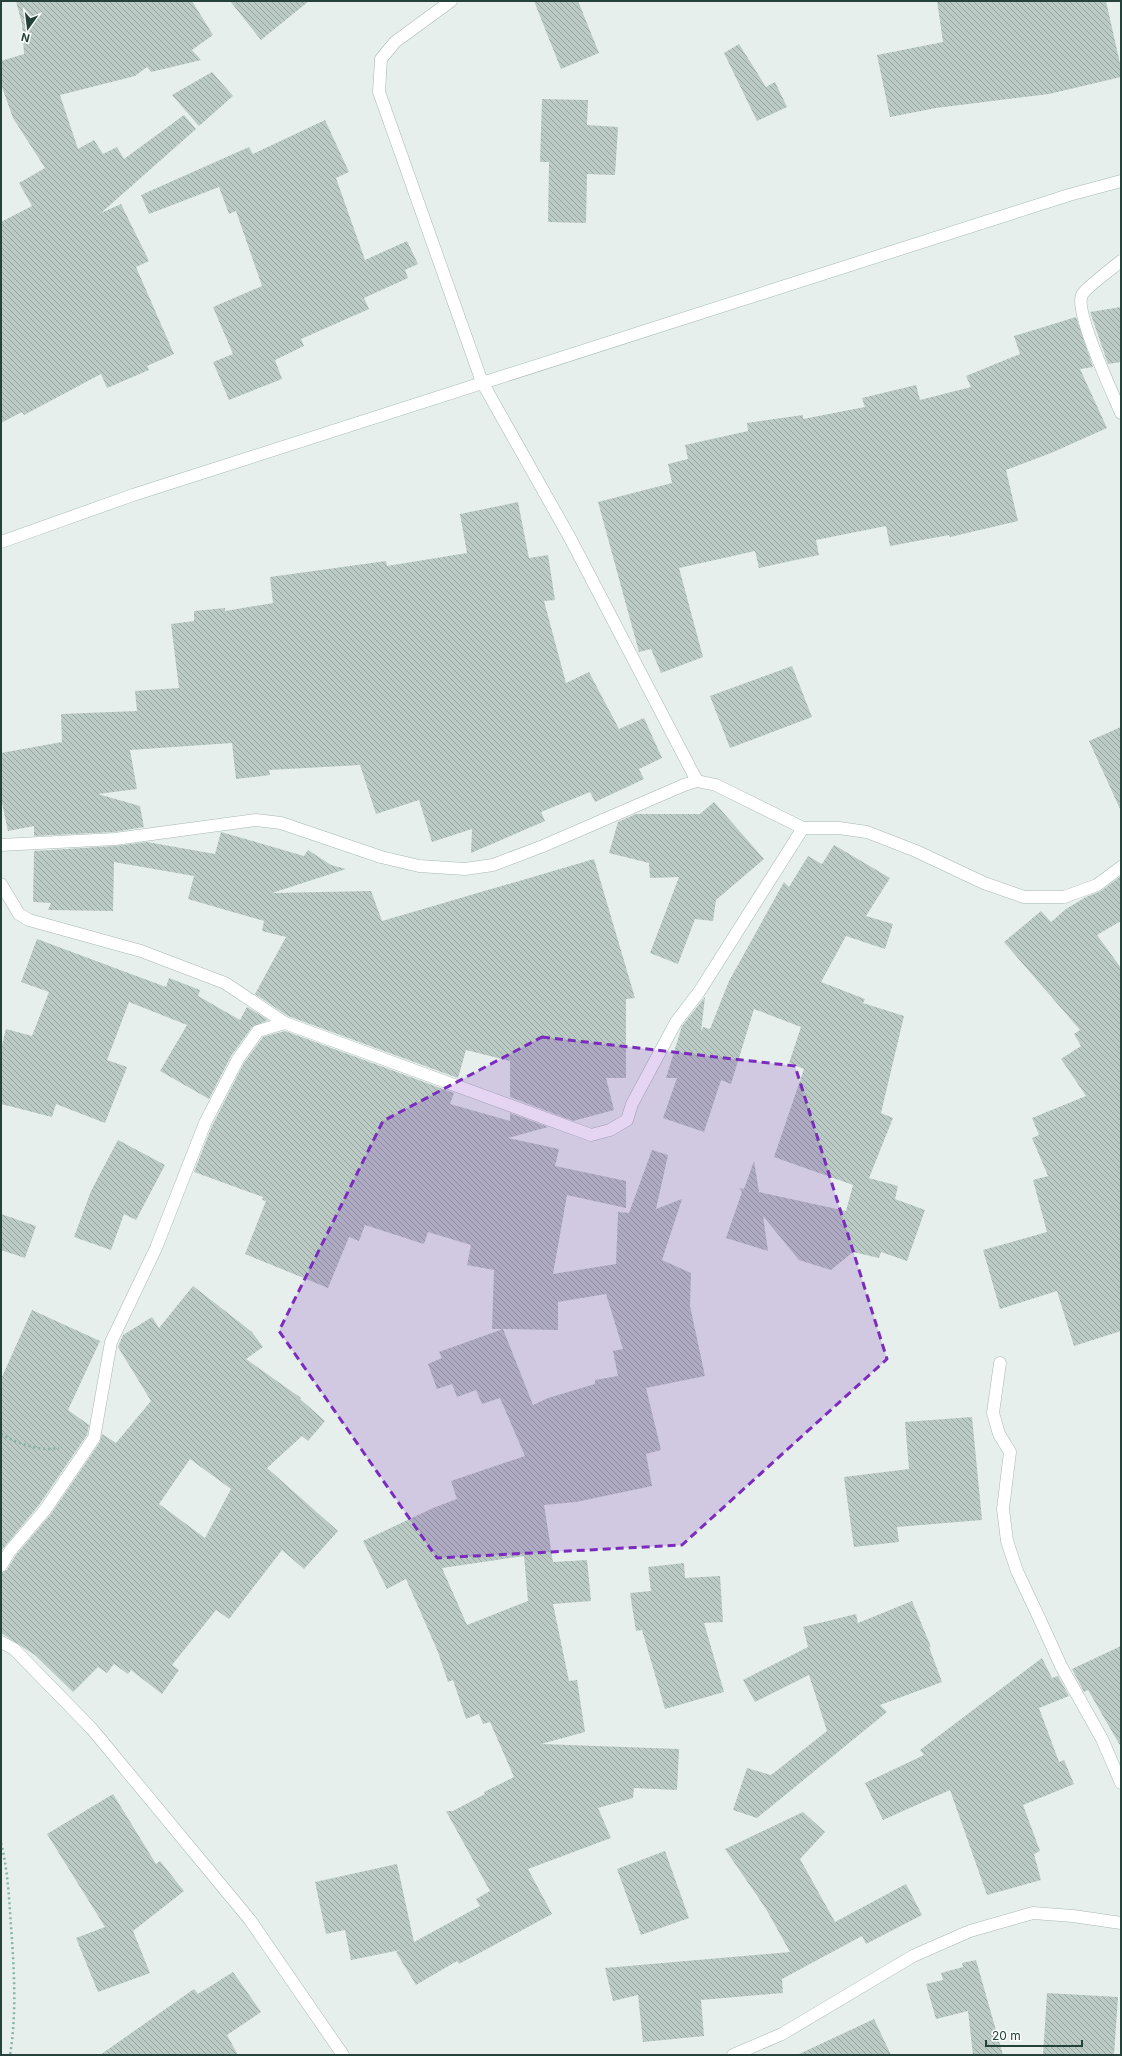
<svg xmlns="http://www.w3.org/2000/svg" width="1122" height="2056" viewBox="0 0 1122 2056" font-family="Inter,sans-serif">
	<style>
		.building { fill: url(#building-back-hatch); fill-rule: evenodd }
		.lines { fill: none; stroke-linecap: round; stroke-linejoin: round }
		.street-casing { stroke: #a8b8b2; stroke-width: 13 }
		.secondary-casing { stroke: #a4bbb3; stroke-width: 13 }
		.path { stroke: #86b3a5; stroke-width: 2.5; stroke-dasharray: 2 3; stroke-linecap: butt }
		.street { stroke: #fff; stroke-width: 12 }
		.secondary { stroke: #fff; stroke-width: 12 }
		.marked { fill: #7b2cbf; fill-opacity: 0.2; stroke: #7b2cbf; stroke-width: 3; stroke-dasharray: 8 5; stroke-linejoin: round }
	</style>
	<defs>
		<pattern id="building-back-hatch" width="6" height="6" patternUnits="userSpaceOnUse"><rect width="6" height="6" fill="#bbcac4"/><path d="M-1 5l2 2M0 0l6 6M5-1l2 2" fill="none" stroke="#98a6a0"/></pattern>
	</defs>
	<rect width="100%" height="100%" fill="#e6efeb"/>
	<!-- building -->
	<g class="building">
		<polygon points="16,1 192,1 213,35 192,50 201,60 151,72 147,67 135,76 60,95 78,149 94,140 103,154 117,147 124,159 184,115 196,129 101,213 121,204 149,261 136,267 174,354 147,366 149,370 107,388 101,374 24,415 22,412 1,423 1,222 32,206 19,183 45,168 13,118 1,84 1,61 24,54 22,24"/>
		<polygon points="230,1 309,1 261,40"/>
		<polygon points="534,1 578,1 599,53 561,69"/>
		<polygon points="937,1 1106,1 1121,68 1121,77 1049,94 936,108 890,117 877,55 943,42"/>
		<polygon points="739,44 766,87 775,82 787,107 757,121 724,53"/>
		<polygon points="212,72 233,96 199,126 172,95"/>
		<polygon points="542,99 588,100 587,125 618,127 615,175 587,174 586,223 548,222 549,162 540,162"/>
		<polygon points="325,120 349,172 336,178 365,260 407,241 418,264 405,270 408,278 364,298 369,309 301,339 304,346 275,360 282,379 229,400 213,362 233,354 213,307 262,286 236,211 229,214 219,187 149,214 141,195 249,147 253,154"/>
		<polygon points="1121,307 1121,362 1108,364 1090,312"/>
		<polygon points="1076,317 1093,367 1080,369 1107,428 1051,453 1006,470 1018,521 950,537 949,535 890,546 886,526 816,540 819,555 759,568 755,551 679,568 703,657 661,673 651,649 639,652 598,502 672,483 668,464 688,459 685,445 748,431 747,423 803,415 803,419 865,407 862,398 916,385 920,400 971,387 966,376 1020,354 1014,336"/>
		<polygon points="518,502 529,558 548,555 555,600 544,601 566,683 589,672 619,729 644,718 662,758 639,769 644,779 595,802 590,792 541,812 545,821 471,853 472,829 432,842 419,800 376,814 360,765 269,770 270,775 236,779 232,743 130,750 137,789 98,794 140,806 144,827 114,832 34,836 34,826 8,831 1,798 1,753 62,742 61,714 137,711 135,691 179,688 171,624 194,621 194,611 225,608 225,611 273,603 270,577 386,561 387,566 467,553 460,514"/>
		<polygon points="792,666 812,717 730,748 710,696"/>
		<polygon points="1121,727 1121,811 1089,741"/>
		<polygon points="714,802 764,859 716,900 713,921 695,919 678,964 650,953 679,877 650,878 649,863 609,853 618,822 636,814 700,814"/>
		<polygon points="221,832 304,856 308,850 331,865 346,869 272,893 371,891 382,921 594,859 635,998 626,999 626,1078 606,1078 614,1110 573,1121 510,1097 510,1061 466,1050 458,1078 288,1016 255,994 286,937 262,931 264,921 188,899 194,876 114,862 113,911 48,910 51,903 33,902 34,851 115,846 147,842 215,854"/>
		<polygon points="834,845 890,878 866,916 893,924 885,949 846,936 821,982 865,999 863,1003 904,1016 881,1113 893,1118 869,1178 898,1186 895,1199 925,1210 907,1261 881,1252 879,1258 853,1252 831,1270 799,1260 763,1216 768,1251 726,1238 742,1192 739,1188 744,1189 754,1161 759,1192 846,1211 853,1185 774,1157 804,1069 789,1063 801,1027 754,1009 731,1084 721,1080 704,1132 663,1118 677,1078 666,1078 682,1026 705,997 701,1032 703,1027 710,1029 729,981 784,882 789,887 808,856 822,864"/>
		<polygon points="1121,876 1121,921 1097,935 1121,968 1121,1331 1074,1346 1057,1291 1000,1309 983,1250 1047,1232 1033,1180 1048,1176 1032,1138 1039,1135 1032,1118 1086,1096 1061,1059 1081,1046 1074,1034 1080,1030 1004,942 1041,911 1051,922 1066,909 1086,897 1101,891"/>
		<polygon points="37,939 166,987 169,978 200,990 198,996 240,1020 247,1007 268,1020 252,1027 231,1056 209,1099 160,1071 187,1025 129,1002 107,1060 127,1067 105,1123 56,1104 52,1117 1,1104 1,1049 6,1029 32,1036 49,992 21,982"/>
		<path d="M285,1031L454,1093L450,1104L510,1121V1113L548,1127L508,1138L559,1149L555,1166L626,1181V1208L567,1195L553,1274L616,1264L618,1212L629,1213L652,1150L668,1155L656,1209L682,1199L662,1260L691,1273L690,1306L705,1376L646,1388L661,1450L646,1454L652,1486L576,1502L544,1505L553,1562L587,1560L591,1601L553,1604L569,1681L577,1680L585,1732L541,1744L679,1749L677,1790L634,1788L633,1798L598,1808L611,1838L528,1869L552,1914L459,1964L457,1961L416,1985L396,1952L400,1950L351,1960L345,1930L326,1934L315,1882L397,1864L414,1942L480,1906L476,1899L490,1891L446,1811H453L485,1794L484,1792L514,1777L490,1722L483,1724L479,1714L466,1719L453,1680L448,1682L438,1652L406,1579L387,1589L363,1541L433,1508L457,1499L451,1481L525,1456L500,1398L482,1404L476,1390L457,1397L452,1384L437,1389L428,1364L442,1358L439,1352L503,1329H492L494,1270L467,1265L471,1245L428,1232L424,1244L365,1225L359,1241L349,1237L328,1288L245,1254L266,1201L262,1200L263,1197L194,1172L212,1126L244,1063L263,1037ZM606,1294L623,1349L613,1351L618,1376L595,1380V1384L548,1398L533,1405L503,1329L558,1330V1302ZM524,1556L528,1601L467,1625L442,1568Z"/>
		<polygon points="118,1140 165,1165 136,1220 124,1214 111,1250 74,1237 91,1191"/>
		<polygon points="1,1214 36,1226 25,1258 1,1250"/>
		<path d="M193,1286L252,1332L263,1347L246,1359L301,1398L300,1399L325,1421L308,1441L302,1436L267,1468L338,1531L304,1569L282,1550L229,1619L216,1610L172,1665L179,1670L162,1694L131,1670L128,1674L114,1664L107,1673L98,1667L73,1692L35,1655L1,1633V1573L7,1570L16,1555L51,1514L100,1442L102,1434L116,1443L151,1401L118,1347L123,1335L152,1317L159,1328ZM190,1459L231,1489L205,1538L159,1504Z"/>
		<polygon points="32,1310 100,1341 68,1410 89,1425 87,1435 39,1505 1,1551 1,1379"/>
		<polygon points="972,1417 982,1520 897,1527 899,1542 854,1547 844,1477 909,1469 905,1422"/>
		<polygon points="684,1563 685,1578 720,1576 723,1622 704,1623 724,1692 665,1709 642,1630 636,1631 630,1593 651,1591 648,1567"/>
		<polygon points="912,1601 931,1647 929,1647 942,1682 880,1705 887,1712 757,1818 733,1810 747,1768 771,1775 827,1731 809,1675 755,1702 743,1680 808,1647 803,1627 856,1614 858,1623"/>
		<polygon points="1121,1646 1121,1747 1088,1690 1084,1692 1072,1669"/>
		<polygon points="1042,1658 1052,1678 1058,1676 1069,1696 1039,1708 1059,1762 1064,1760 1074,1784 1023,1805 1040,1851 1034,1854 1041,1880 987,1895 950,1790 883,1820 865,1783 924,1755 920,1750"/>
		<polygon points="113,1794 156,1864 160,1861 184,1891 133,1931 150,1973 98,1992 76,1938 105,1927 47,1834"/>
		<polygon points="803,1812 825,1832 800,1859 835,1922 906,1884 922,1915 866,1944 862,1936 782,1979 783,1993 701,2000 704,2036 643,2042 638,1995 613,2001 605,1968 790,1952 766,1909 725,1849"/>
		<polygon points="665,1851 689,1918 641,1935 617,1869"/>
		<polygon points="976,1960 982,1981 1003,2055 973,2055 968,2011 936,2019 926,1984 943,1980 941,1973 963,1967 962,1963"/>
		<polygon points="233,1972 261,2012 227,2035 238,2055 100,2055 194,1989 198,1994"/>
		<polygon points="1047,1993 1118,1997 1114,2055 1043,2055"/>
		<polygon points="874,2019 891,2055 797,2055"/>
	</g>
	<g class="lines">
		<!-- street casing -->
		<g class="street-casing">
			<g id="street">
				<polyline points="451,1 395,42 381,59 379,92 482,382 570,538 697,781"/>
				<path d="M1121,261C1113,268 1085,288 1082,295C1074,311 1113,394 1121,413"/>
				<polyline points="1,845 115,839 256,820 281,823 381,857 419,866 465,869 493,865 543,846 684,785 697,781 716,785 803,828 839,828 867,832 916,851 984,883 1024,897 1064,897 1097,885 1121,867"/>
				<polyline points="1,884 19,914 29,920 141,951 225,983 285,1023 591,1135 610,1130 627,1120 632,1104 676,1022 699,992 803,828"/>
				<polyline points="1000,1363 993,1413 999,1434 1010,1452 1003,1509 1007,1541 1017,1571 1041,1622 1061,1666 1102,1739 1121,1783"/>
				<polyline points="1,1566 10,1551 45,1510 94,1438 111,1342 156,1248 205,1123 238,1059 258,1031 285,1023"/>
				<polyline points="1,1642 14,1649 92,1729 250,1920 343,2055"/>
				<polyline points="733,2055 782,2034 913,1956 970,1931 1033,1913 1073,1916 1121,1923"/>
			</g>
		</g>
		<!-- secondary casing -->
		<g class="secondary-casing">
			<polyline id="secondary" points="1,542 133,495 1069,195 1121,181"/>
		</g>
		<!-- path -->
		<g class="path">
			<path d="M1,1434C16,1443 41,1452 59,1448"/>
			<path d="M1,1843C8,1871 9,1898 11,1926C14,1968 17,2013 10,2055"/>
		</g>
		<!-- street -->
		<use href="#street" class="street"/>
		<!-- secondary -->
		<use href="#secondary" class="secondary"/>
	</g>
	<!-- marked area -->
	<path class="marked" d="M542,1037L795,1066L887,1359L682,1545L437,1558L279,1331L383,1121Z"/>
	<!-- border -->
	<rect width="1122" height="2056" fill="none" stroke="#24423a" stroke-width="4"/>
	<!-- north arrow -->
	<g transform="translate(28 28) rotate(194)" stroke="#f7fbf9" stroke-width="3" paint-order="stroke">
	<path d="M0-3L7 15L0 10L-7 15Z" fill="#24423a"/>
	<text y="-6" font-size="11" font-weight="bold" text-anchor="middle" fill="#24423a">N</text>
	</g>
	<!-- scale -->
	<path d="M986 2040v6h96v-6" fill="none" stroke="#24423a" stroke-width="2"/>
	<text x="992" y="2040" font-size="12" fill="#24423a" stroke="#f7fbf9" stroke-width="3" paint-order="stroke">20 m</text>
</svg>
